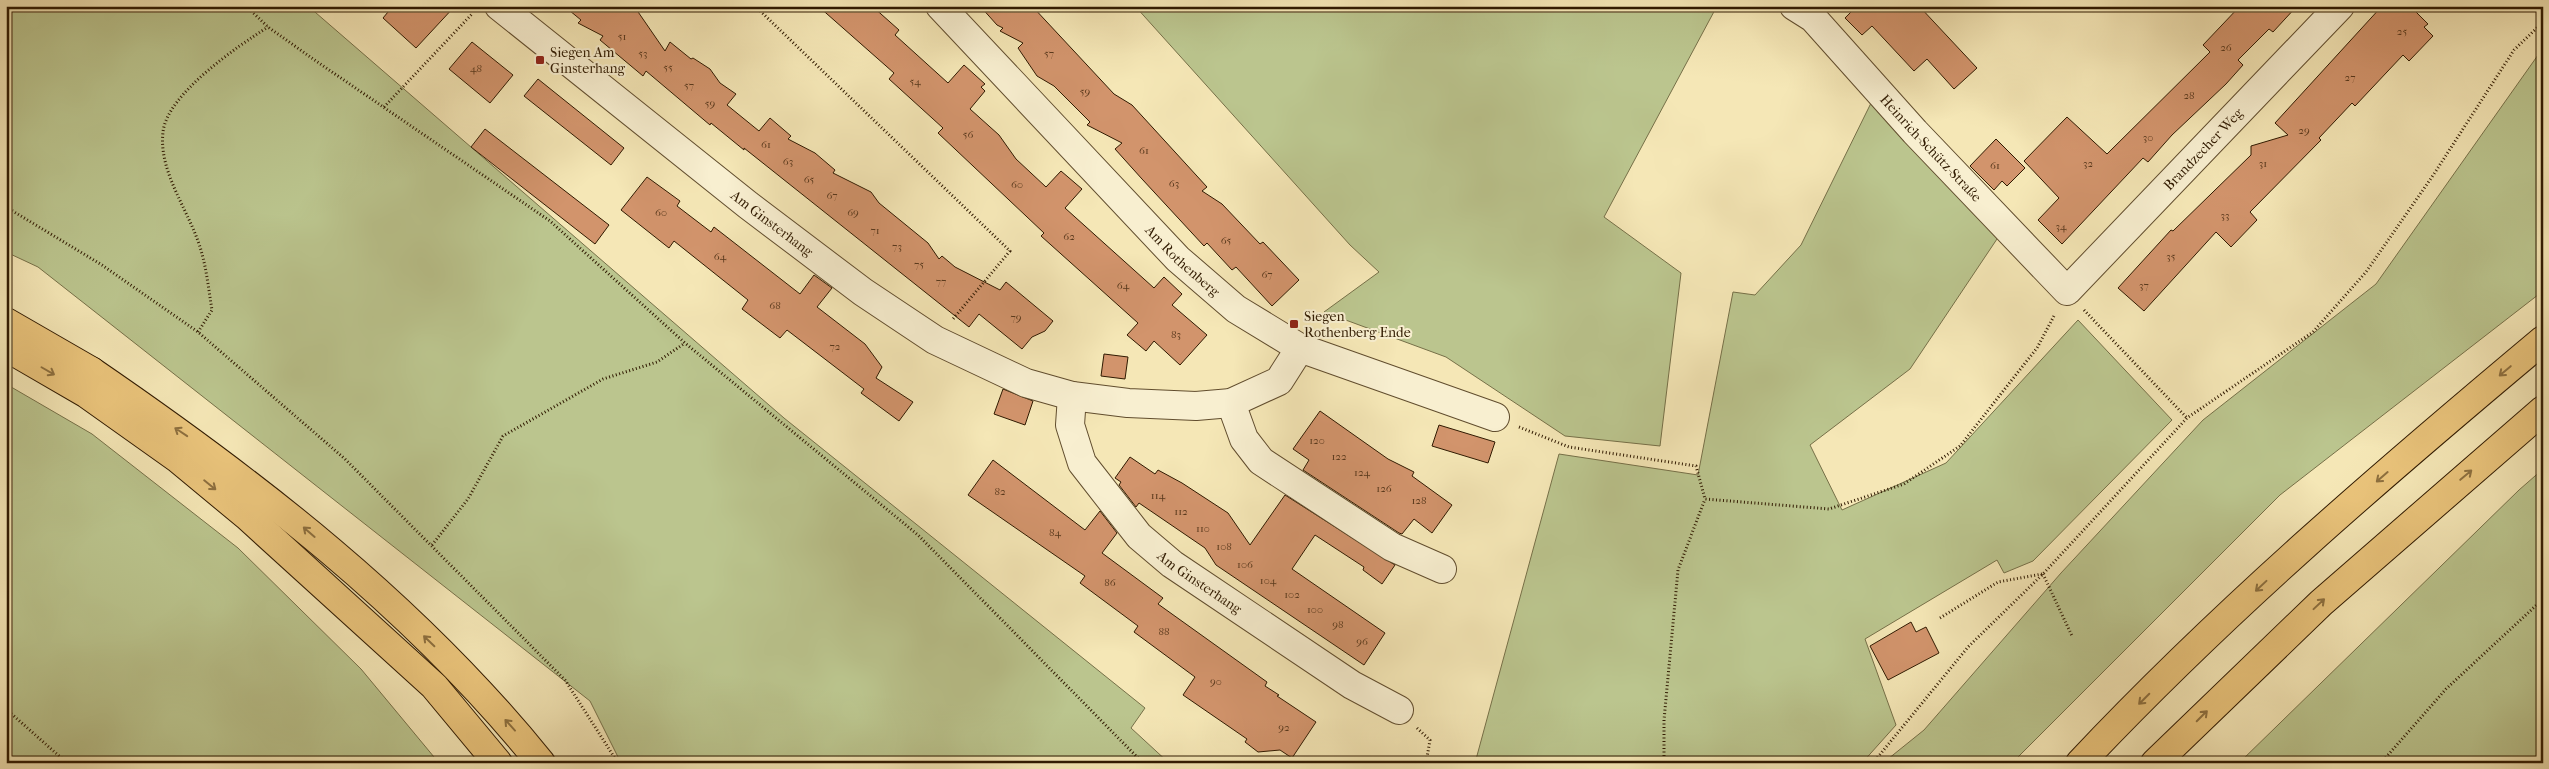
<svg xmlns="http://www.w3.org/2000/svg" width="2549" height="769" viewBox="0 0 2549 769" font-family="'IM FELL French Canon',serif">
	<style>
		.green { fill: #bbc58e; stroke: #767048 }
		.building { fill: #d2946c; stroke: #301a01 }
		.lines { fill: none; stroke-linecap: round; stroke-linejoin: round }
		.minor-casing { stroke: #614d2e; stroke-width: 30 }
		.trunk-casing { stroke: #301a01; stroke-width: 30 }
		.motorway-casing { stroke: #301a01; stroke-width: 30 }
		.path { stroke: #301a01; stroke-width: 3; stroke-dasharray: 1 2.5; stroke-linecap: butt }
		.minor { stroke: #f8efd0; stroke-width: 28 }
		.trunk { stroke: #eac47b; stroke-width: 28 }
		.motorway { stroke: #eac47b; stroke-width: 28 }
		.oneway { stroke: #8d6f3e }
		.poi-dot { fill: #8f2418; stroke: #f8efd0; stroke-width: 2 }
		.labels { text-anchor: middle; stroke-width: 4; stroke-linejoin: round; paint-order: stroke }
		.number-label { font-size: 11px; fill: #58381c }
		.poi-label { font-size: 14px; fill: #301a01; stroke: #f8efd0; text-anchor: start }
		.street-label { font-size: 14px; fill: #301a01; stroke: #f8efd0 }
	</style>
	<rect width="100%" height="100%" fill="#f5e7b6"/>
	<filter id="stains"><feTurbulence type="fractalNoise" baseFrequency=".004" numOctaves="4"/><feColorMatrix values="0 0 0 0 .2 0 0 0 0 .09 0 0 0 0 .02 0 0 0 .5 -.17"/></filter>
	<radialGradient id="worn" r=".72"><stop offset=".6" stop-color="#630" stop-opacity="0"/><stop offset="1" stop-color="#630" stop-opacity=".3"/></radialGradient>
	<!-- green -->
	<g class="green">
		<polygon points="6,6 308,6 784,418 1145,708 1131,728 1169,763 621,763 590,701 38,267 6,252"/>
		<polygon points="1135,6 1717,6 1604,217 1681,273 1660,446 1565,436 1446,357 1324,312 1379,272 1350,245"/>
		<polygon points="2543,48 2543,291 2280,495 2012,763 1883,763 1924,730 2061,573 2203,420 2376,284"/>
		<polygon points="1873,99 1999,236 1910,369 1810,445 1842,510 1946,463 2078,320 2172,420 2033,561 2004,573 1997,560 1865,639 1896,725 1862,763 1475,763 1559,454 1698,475 1733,292 1755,295 1801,245"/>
		<polygon points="6,384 92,434 238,548 361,669 439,763 6,763"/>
		<polygon points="2543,469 2543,763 2239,763 2519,490"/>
	</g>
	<!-- building -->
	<g class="building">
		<polygon points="393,6 455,6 416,48 383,18"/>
		<polygon points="564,6 634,6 665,51 670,42 691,59 693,58 710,69 720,83 736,94 727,105 759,131 770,118 791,136 788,139 815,153 835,170 833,173 871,192 879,203 928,243 939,259 942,256 955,267 1000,290 1006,282 1053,321 1045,331 1032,337 1022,349 979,314 969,327 744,148 744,150 711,123 710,125 646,71 643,76 600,40 603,36 578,23 581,20"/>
		<polygon points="818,6 872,6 899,30 895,35 948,83 964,65 985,84 981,87 985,91 970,109 999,135 1016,159 1046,187 1061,171 1082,189 1065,208 1154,288 1164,277 1182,294 1172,305 1207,335 1180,365 1154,341 1146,351 1127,335 1138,323 1041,236 1044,233 938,133 943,128 889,79 894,73"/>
		<polygon points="980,6 1032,6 1114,94 1132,105 1207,187 1202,191 1222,204 1260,244 1263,242 1299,280 1272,306 1236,267 1232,270 1207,243 1204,246 1142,179 1115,149 1122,143 1087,125 1090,122 1054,86 1037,76 1018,48 1023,43 1000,31 1003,28 997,25"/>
		<polygon points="1853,6 1919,6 1977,68 1954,89 1927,59 1914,71 1872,26 1862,35 1845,18 1855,8"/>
		<polygon points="2240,6 2297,6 2273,32 2269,29 2238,60 2243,65 2226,84 2172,135 2148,162 2143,158 2062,244 2038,220 2059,198 2024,161 2067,117 2107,154 2210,52 2203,45"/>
		<polygon points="2382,6 2410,6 2428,24 2424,27 2433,36 2409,61 2403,55 2355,106 2352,103 2336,120 2319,138 2321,140 2250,212 2257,220 2231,247 2216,232 2144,311 2118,288 2171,230 2173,231 2251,155 2251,146 2288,135 2275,123"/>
		<polygon points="472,42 513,75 490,103 449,69"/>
		<polygon points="538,79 624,148 611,165 524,96"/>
		<polygon points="485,129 609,225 595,244 471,147"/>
		<polygon points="1996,139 2025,168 2007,186 2002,181 1994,190 1970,166"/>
		<polygon points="647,177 680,201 677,206 711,232 714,227 800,294 814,275 832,288 817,307 865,344 882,367 876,378 913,402 899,421 861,393 864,389 787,330 780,338 742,309 748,300 674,241 669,248 621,210"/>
		<polygon points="1104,354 1128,357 1125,379 1101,376"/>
		<polygon points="1003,389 1033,401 1025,425 994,414"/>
		<polygon points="1320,411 1388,459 1414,472 1412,476 1452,505 1432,533 1414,519 1402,534 1399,533 1303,470 1309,460 1293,449"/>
		<polygon points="1439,425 1495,442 1488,463 1432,446"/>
		<polygon points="1130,457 1155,474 1158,470 1182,483 1228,513 1250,545 1285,495 1395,565 1382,584 1363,570 1364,567 1315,535 1292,569 1385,633 1364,665 1216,565 1205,548 1139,503 1136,507 1119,485 1121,482 1115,478"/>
		<polygon points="993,460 1085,530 1100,511 1117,533 1102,553 1163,598 1158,604 1267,682 1265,686 1279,695 1277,696 1316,722 1292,758 1280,750 1258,752 1245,742 1247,739 1183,695 1195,677 1134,632 1138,626 1080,583 1085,576 968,495"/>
		<polygon points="1911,622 1916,632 1926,627 1939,653 1888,680 1870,646"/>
	</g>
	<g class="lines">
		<!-- minor casing -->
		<g class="minor-casing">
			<g id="minor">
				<path id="s1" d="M499,6L748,205L863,292L935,340L1026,383L1072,396L1128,403L1196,406L1231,403L1279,381L1300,348"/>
				<path id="s2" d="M940,6L1178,259L1236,309L1300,348L1495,417"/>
				<path id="s3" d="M1794,6L1813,18L1915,132L2067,291L2340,6"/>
				<path id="s4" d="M1072,396L1070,425L1082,463L1139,536L1172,564L1352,685L1399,710"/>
				<polyline points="1231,403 1244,439 1261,461 1392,547 1442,569"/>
			</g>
		</g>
		<!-- trunk casing -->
		<g class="trunk-casing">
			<polyline id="trunk" points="6,322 91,371"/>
		</g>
		<!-- motorway casing -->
		<g class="motorway-casing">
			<g id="motorway">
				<polyline points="6,347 87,394 177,458 247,516 434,686 498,763"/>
				<path d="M91,371C256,484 415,607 541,763"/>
				<path d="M2080,763C2223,611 2383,474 2543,340"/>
				<polyline points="2155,763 2321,603 2543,410"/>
			</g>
		</g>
		<!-- path -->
		<g class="path">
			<polyline points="246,6 268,27 316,61 550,221 685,343 918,535 1143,763"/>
			<polyline points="755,6 1010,251 953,319"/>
			<polyline points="384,107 473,13"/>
			<polyline points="6,207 102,265 198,332 345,459 565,680 618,763"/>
			<polyline points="2084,310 2187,418"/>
			<path d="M198,332L212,310C209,292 207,272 202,254C192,214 158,174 163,132C167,94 238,46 268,27"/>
			<polyline points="1519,427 1569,447 1696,466 1705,499 1829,509 1904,484 1960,446 2037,348 2055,314"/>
			<polyline points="432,545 468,499 503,436 603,379 657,362 685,343"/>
			<polyline points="2043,574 2072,636"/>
			<polyline points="1940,618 1998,582 2042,574"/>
			<polyline points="6,709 67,763"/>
			<polyline points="1417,728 1430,740 1426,763"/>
			<polyline points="1664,763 1664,720 1678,570 1705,499"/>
			<polyline points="1873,763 1968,647 2043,574 2187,418 2313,332 2366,272 2432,177 2514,50 2543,22"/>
			<polyline points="2381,763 2446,689 2543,599"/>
		</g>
		<!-- minor -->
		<use href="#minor" class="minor"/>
		<!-- trunk -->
		<use href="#trunk" class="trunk"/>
		<!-- motorway -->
		<use href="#motorway" class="motorway"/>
	</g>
	<!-- one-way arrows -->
	<defs><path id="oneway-shaft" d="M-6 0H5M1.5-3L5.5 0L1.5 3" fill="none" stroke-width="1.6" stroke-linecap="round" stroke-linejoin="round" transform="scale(1.25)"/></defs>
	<g class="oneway">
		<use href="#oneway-shaft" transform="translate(48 371) rotate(30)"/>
		<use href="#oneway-shaft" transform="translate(2505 371) rotate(140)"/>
		<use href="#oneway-shaft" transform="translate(181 432) rotate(-146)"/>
		<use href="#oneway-shaft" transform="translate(2466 475) rotate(-40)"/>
		<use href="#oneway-shaft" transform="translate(2382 477) rotate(139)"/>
		<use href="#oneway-shaft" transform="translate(210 485) rotate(39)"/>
		<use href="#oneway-shaft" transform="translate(309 532) rotate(-139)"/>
		<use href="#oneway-shaft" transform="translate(2261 586) rotate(137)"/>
		<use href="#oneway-shaft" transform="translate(2319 604) rotate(-43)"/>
		<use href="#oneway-shaft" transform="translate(429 641) rotate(-136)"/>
		<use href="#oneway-shaft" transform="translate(2144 699) rotate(135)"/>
		<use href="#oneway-shaft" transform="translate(2202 716) rotate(-45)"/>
		<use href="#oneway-shaft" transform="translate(510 725) rotate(-132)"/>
	</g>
	<!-- markers -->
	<g class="poi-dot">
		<rect x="535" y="55" width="10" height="10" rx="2.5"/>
		<rect x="1289" y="319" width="10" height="10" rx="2.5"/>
	</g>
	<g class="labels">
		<!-- number labels -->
		<g class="number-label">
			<text x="2402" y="35">25</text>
			<text x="622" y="40">51</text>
			<text x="2226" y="51">26</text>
			<text x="643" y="57">53</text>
			<text x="1049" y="57">57</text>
			<text x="668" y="71">55</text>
			<text x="476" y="72">48</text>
			<text x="2350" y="81">27</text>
			<text x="915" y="85">54</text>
			<text x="689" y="89">57</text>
			<text x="1085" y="95">59</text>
			<text x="2189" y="99">28</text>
			<text x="710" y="107">59</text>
			<text x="2304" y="134">29</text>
			<text x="968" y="138">56</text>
			<text x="2148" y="141">30</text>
			<text x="766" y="148">61</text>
			<text x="1144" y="154">61</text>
			<text x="788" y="165">63</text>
			<text x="2088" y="167">32</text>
			<text x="2263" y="167">31</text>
			<text x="1995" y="169">61</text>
			<text x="809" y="183">65</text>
			<text x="1174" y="187">63</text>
			<text x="1017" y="188">60</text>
			<text x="832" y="199">67</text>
			<text x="661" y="216">60</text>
			<text x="853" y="216">69</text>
			<text x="2225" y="219">33</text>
			<text x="2061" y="230">34</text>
			<text x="875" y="234">71</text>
			<text x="1069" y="240">62</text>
			<text x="1226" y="244">65</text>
			<text x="897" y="250">73</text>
			<text x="720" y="260">64</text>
			<text x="2171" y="260">35</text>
			<text x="919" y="268">75</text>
			<text x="1267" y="278">67</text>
			<text x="941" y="285">77</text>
			<text x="1123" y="289">64</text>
			<text x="2144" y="289">37</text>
			<text x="775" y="309">68</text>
			<text x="1016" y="321">79</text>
			<text x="1176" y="338">83</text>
			<text x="835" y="350">72</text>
			<text x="1317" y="444">120</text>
			<text x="1339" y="460">122</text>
			<text x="1362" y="476">124</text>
			<text x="1384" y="492">126</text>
			<text x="1000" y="495">82</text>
			<text x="1158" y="499">114</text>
			<text x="1419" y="504">128</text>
			<text x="1181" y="515">112</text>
			<text x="1203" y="532">110</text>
			<text x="1055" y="536">84</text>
			<text x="1224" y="550">108</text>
			<text x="1245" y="568">106</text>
			<text x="1268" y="584">104</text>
			<text x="1110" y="586">86</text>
			<text x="1292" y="598">102</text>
			<text x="1315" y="613">100</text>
			<text x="1338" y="628">98</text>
			<text x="1164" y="635">88</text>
			<text x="1362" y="645">96</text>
			<text x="1216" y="685">90</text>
			<text x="1284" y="731">92</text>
		</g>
		<!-- poi labels -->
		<g class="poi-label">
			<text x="550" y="57">Siegen Am<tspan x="550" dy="16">Ginsterhang</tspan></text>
			<text x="1304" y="321">Siegen<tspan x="1304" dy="16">Rothenberg Ende</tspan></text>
		</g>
		<!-- street labels -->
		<g class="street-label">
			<text dy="5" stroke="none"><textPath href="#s3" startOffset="198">Heinrich-Schütz-Straße</textPath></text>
			<text dy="5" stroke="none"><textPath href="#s3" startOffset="592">Brandzecher Weg</textPath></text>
			<text dy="5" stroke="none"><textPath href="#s1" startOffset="349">Am Ginsterhang</textPath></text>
			<text dy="5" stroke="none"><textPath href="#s2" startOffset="352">Am Rothenberg</textPath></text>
			<text dy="5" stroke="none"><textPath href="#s4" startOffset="238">Am Ginsterhang</textPath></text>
		</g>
	</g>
	<!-- margin -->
	<rect width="2549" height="769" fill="none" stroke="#f5e7b6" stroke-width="25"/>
	<rect x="8" y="8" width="2534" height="754" fill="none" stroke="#301a01" stroke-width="2.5"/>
	<rect x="12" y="12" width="2524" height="744" fill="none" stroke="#301a01"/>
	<rect width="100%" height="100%" filter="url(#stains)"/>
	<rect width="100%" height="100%" fill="url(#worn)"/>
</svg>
